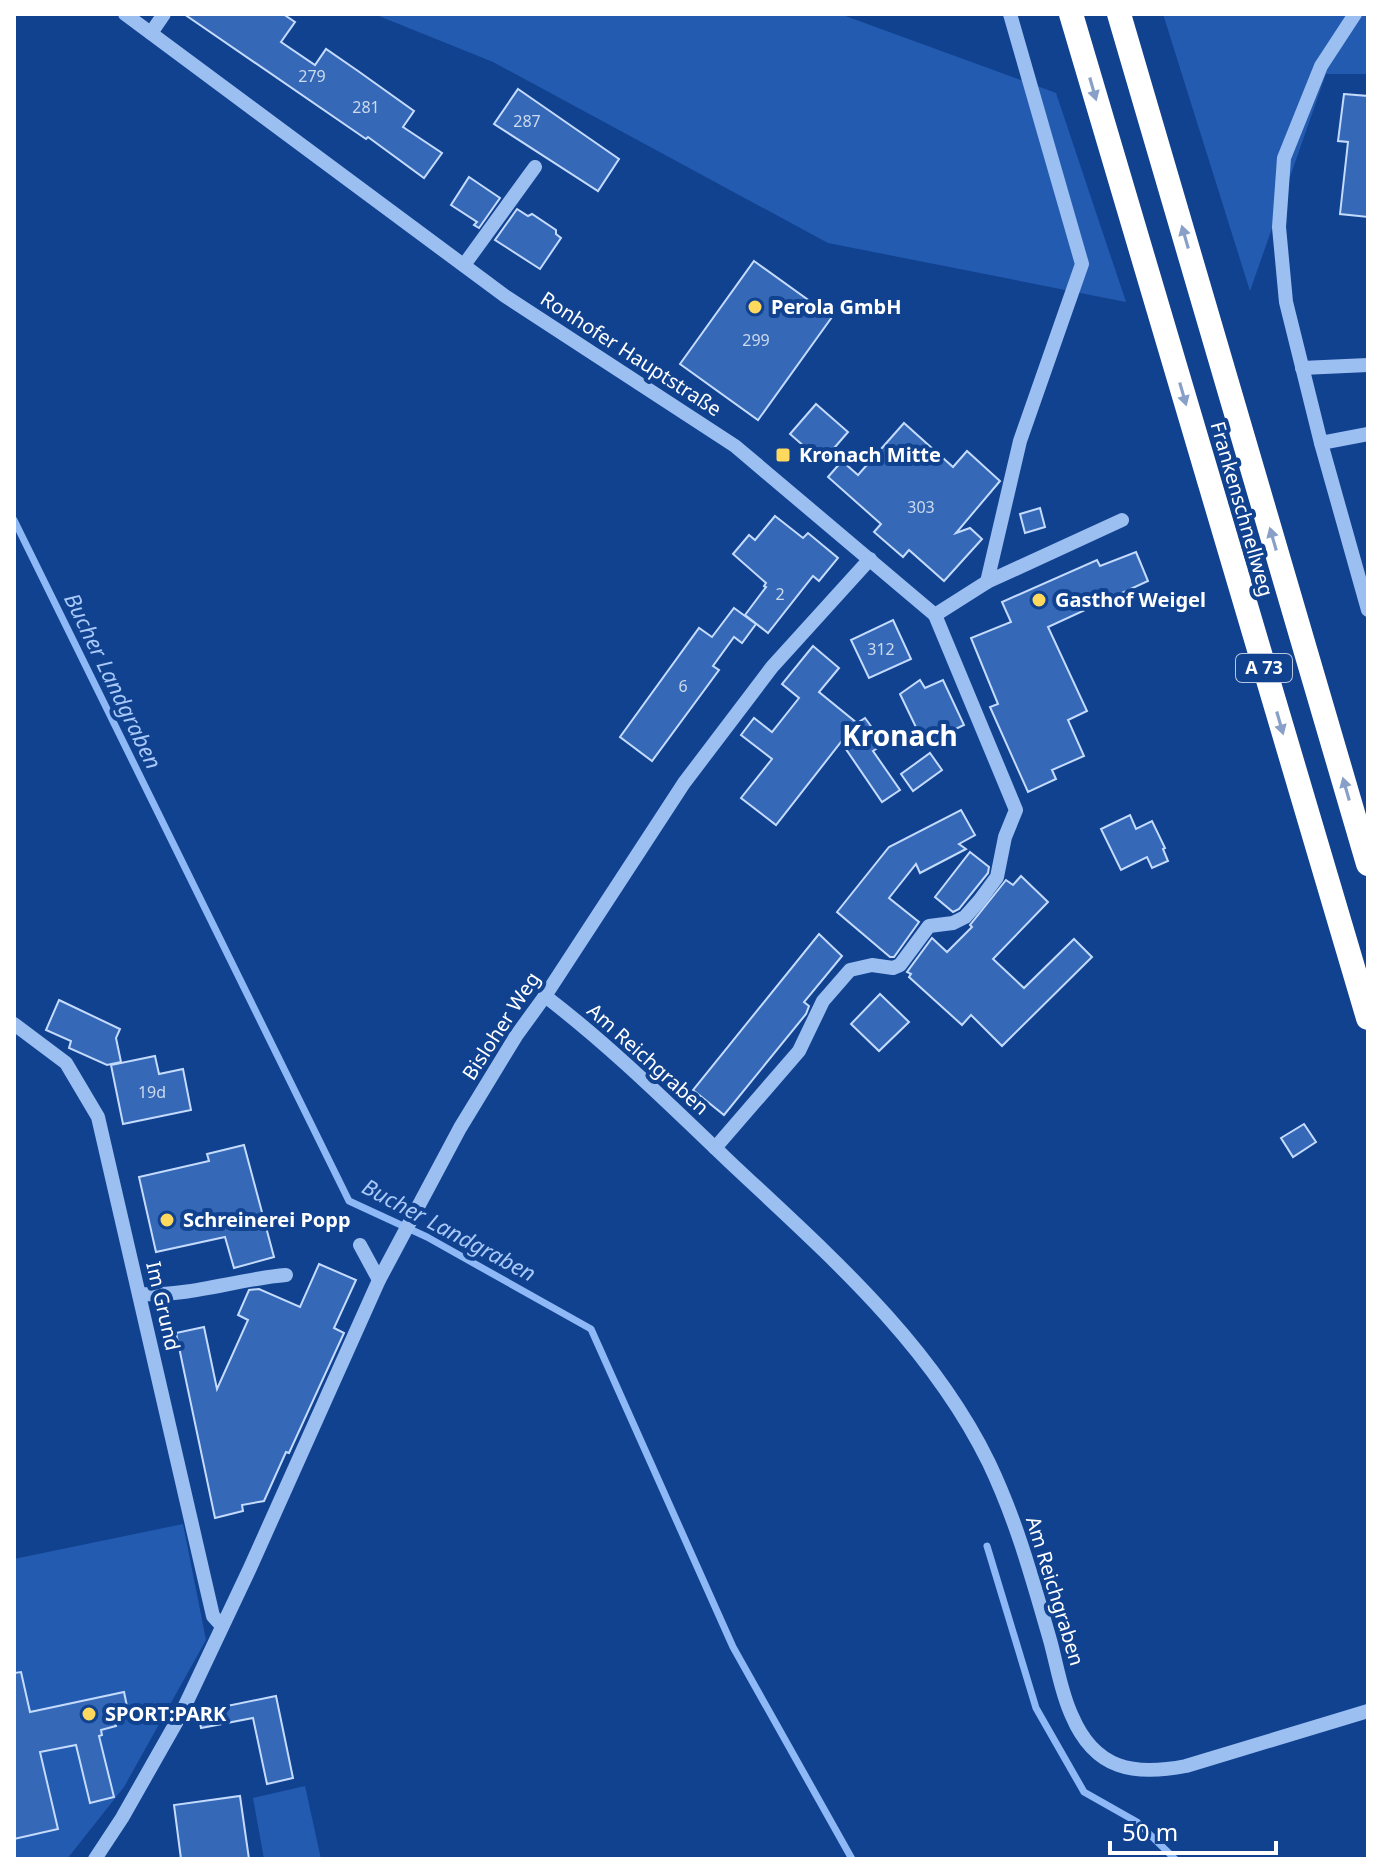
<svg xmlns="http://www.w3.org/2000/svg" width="1382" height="1873" viewBox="0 0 1382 1873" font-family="'Noto Sans',sans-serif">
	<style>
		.green { fill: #235bb0 }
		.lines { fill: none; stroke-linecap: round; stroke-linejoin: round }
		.stream { stroke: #8eb9f6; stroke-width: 7 }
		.building { fill: #3569b8; stroke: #c4dbfd; stroke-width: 2 }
		.minor { stroke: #9cbff2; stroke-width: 14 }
		.highway { stroke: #fff; stroke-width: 24 }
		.oneway { fill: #88a0c8 }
		.poi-dot { fill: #ffd85e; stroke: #114290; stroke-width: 3 }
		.labels { text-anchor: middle; stroke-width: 8; stroke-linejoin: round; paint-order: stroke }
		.number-label { font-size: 16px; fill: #ccdaed }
		.shield { fill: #114290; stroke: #b8c6de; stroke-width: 2 }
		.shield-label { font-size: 18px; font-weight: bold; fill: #fff }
		.poi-label { font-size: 20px; font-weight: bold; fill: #fff; stroke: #114290; text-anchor: start }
		.street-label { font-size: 20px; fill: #fff; stroke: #114290 }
		.water-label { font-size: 22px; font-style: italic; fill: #a8c9f9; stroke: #114290 }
		.district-label { font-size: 28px; font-weight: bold; fill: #fff; stroke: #114290 }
	</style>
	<rect width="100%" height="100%" fill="#114290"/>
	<!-- green -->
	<g class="green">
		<polygon points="374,14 840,14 1056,93 1126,302 828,243 493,62"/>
		<polygon points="1163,14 1368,14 1368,74 1326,74 1250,291"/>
		<polygon points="183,1524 206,1640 124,1787 67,1859 14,1859 14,1559"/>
		<polygon points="305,1786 321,1859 264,1859 253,1798"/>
	</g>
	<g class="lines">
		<!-- stream -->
		<g class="stream">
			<polyline points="14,520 349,1201 427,1237 591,1329 733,1647 852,1859"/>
			<polyline points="987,1546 1036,1708 1084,1792 1137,1822 1175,1859"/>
		</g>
	</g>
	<!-- building -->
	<g class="building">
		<polygon points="184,14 283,14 295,22 281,42 315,65 326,49 358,71 414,111 403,127 442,153 424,178 368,137 366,139"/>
		<polygon points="518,89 619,159 598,191 494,124"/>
		<polygon points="1344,94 1368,96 1368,217 1340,214 1348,142 1338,141"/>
		<polygon points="469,177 500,198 479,228 474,225 477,222 451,205"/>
		<polygon points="517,209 528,216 532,214 556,230 556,234 561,238 540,269 495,240"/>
		<polygon points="754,261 832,317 758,420 680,364"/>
		<polygon points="816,404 848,432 822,462 790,434"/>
		<polygon points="904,423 953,467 967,451 1000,481 956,533 970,528 982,539 944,581 909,550 903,557 874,532 881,524 828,477 842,461 858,475"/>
		<polygon points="1040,508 1045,527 1025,533 1020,514"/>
		<polygon points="775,516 803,538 808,533 838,558 819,581 813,576 768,633 745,615 766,587 764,586 766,583 733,554 749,535 755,540"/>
		<polygon points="1136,552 1148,581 1048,627 1087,711 1068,720 1084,756 1052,770 1056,779 1028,792 990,707 998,704 971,638 1011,622 1002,602 1097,560 1100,566"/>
		<polygon points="734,608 756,624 742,643 734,637 713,666 719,670 652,761 620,737 699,628 712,637"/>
		<polygon points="893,620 911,659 869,678 851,640"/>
		<polygon points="813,646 839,668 819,692 857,723 865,718 884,744 873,751 900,790 882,802 841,742 776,825 741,798 772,759 741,735 754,718 772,732 799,698 782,684"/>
		<polygon points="920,680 925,688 943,680 964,725 924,744 900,694"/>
		<polygon points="930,753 942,770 913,791 901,774"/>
		<polygon points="961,810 975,835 959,844 966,849 920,873 916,864 889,898 919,922 894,957 890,957 837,912 889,847"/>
		<polygon points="1130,815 1136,829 1152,821 1165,848 1163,849 1168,861 1152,868 1147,857 1121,870 1101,829"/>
		<polygon points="970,852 989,867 988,873 959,909 953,912 935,897"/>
		<polygon points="1021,876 1048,902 993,959 1024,988 1074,939 1092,957 1002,1046 971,1015 962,1025 909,977 911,974 907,972 932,938 947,952 972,927 970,925 1006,880 1013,885"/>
		<polygon points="819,934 842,956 804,1002 809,1006 806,1014 724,1115 693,1090"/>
		<polygon points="880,994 909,1022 879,1051 851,1024"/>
		<polygon points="59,1000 120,1029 116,1038 121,1062 107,1065 69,1048 71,1041 46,1030"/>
		<polygon points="155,1056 159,1074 183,1069 191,1110 123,1124 111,1065"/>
		<polygon points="1304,1124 1316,1142 1293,1157 1281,1138"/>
		<polygon points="244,1145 274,1257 234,1268 225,1237 156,1252 139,1177 209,1161 207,1154"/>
		<polygon points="319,1264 356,1280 334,1328 344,1333 289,1453 286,1452 264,1501 242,1505 243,1511 215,1518 176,1333 204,1327 217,1389 248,1320 238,1315 249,1290 259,1289 300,1307"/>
		<polygon points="21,1672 30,1712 124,1692 128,1711 114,1714 116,1726 101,1730 102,1735 99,1736 114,1797 90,1803 76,1745 40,1752 58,1829 14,1839 14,1673"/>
		<polygon points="276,1696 293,1778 267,1784 253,1718 201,1728 198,1712"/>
		<polygon points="240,1796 249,1859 181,1859 174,1805"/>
	</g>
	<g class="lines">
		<!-- minor -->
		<g class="minor">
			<polyline points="125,14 505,296 735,446 935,615 1016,810 1005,837 997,877 980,900 965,917 953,923 929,926 900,965 893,968 872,965 850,970 823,1001 799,1051 715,1148"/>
			<polyline points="1355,14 1321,66 1284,158 1279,227 1286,302 1321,443 1368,610"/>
			<polyline points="151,33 164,14"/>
			<polyline points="464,265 535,167"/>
			<polyline points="1302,368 1368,365"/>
			<polyline points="1321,443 1368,434"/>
			<polyline points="987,582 1020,441 1082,264 1010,14"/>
			<polyline points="935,615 987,582 1122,520"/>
			<path d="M545,996C613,1048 673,1108 734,1166C829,1255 931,1344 989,1463C1017,1522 1032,1578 1050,1640C1057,1665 1061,1693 1072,1716C1095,1770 1134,1776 1186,1766L1368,1711"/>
			<polyline points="14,1024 66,1063 98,1117 213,1616 222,1626"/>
			<polyline points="360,1245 379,1280"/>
			<path d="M139,1294C188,1297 237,1279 286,1275"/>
			<polyline points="95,1859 122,1818 181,1714 250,1568 379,1280 460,1128 516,1036 545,996 684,783 772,667 870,559"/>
		</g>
		<!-- highway -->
		<g class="highway">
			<polyline points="1071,14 1368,1018"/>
			<polyline points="1119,14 1368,864"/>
		</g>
	</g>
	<!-- one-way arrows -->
	<defs><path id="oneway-solid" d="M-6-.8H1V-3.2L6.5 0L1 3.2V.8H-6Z" transform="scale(2)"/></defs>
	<g class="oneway">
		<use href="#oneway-solid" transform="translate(1093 89) rotate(74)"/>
		<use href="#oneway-solid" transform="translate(1185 237) rotate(-106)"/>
		<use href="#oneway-solid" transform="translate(1183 394) rotate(74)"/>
		<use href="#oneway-solid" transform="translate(1273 539) rotate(-106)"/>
		<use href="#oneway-solid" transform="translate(1280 723) rotate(74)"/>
		<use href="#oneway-solid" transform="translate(1346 789) rotate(-106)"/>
	</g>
	<!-- markers -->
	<g class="poi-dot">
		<circle cx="755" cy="307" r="8"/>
		<rect x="775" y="447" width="16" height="16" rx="4"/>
		<circle cx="1039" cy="600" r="8"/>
		<circle cx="167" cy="1220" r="8"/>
		<circle cx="89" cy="1714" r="8"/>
	</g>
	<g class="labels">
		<!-- number labels -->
		<g class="number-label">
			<text x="312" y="82">279</text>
			<text x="366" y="113">281</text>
			<text x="527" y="127">287</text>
			<text x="756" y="346">299</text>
			<text x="921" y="513">303</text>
			<text x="780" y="600">2</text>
			<text x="881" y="655">312</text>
			<text x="683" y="692">6</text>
			<text x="152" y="1098">19d</text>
		</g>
		<!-- shield labels -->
		<rect class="shield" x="1236" y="654" width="56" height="28" rx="6"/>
		<g class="shield-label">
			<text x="1264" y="674">A 73</text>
		</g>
		<!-- poi labels -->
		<g class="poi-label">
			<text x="771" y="314">Perola GmbH</text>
			<text x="799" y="462">Kronach Mitte</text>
			<text x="1055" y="607">Gasthof Weigel</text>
			<text x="183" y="1227">Schreinerei Popp</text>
			<text x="105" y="1721">SPORT:PARK</text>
		</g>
		<!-- street labels -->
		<g class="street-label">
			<text transform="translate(631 354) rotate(33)" y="7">Ronhofer Hauptstraße</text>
			<text transform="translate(1242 509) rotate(74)" y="7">Frankenschnellweg</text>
			<text transform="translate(501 1026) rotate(-57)" y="7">Bisloher Weg</text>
			<text transform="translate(648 1059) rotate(42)" y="7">Am Reichgraben</text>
			<text transform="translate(163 1306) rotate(77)" y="7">Im Grund</text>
			<text transform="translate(1055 1591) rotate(73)" y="7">Am Reichgraben</text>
		</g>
		<!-- water labels -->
		<g class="water-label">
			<text transform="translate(113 681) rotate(64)" y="8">Bucher Landgraben</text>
			<text transform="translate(449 1230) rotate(28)" y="8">Bucher Landgraben</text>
		</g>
		<!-- district labels -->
		<g class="district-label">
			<text x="900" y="746">Kronach</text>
		</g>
	</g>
	<!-- border -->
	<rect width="1382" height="1873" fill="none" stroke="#ffffff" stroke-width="32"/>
	<!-- scale -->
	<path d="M1110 1841v12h166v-12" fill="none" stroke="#ffffff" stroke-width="4"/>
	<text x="1122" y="1841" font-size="24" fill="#ffffff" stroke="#114290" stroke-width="6" paint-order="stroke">50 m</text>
</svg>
